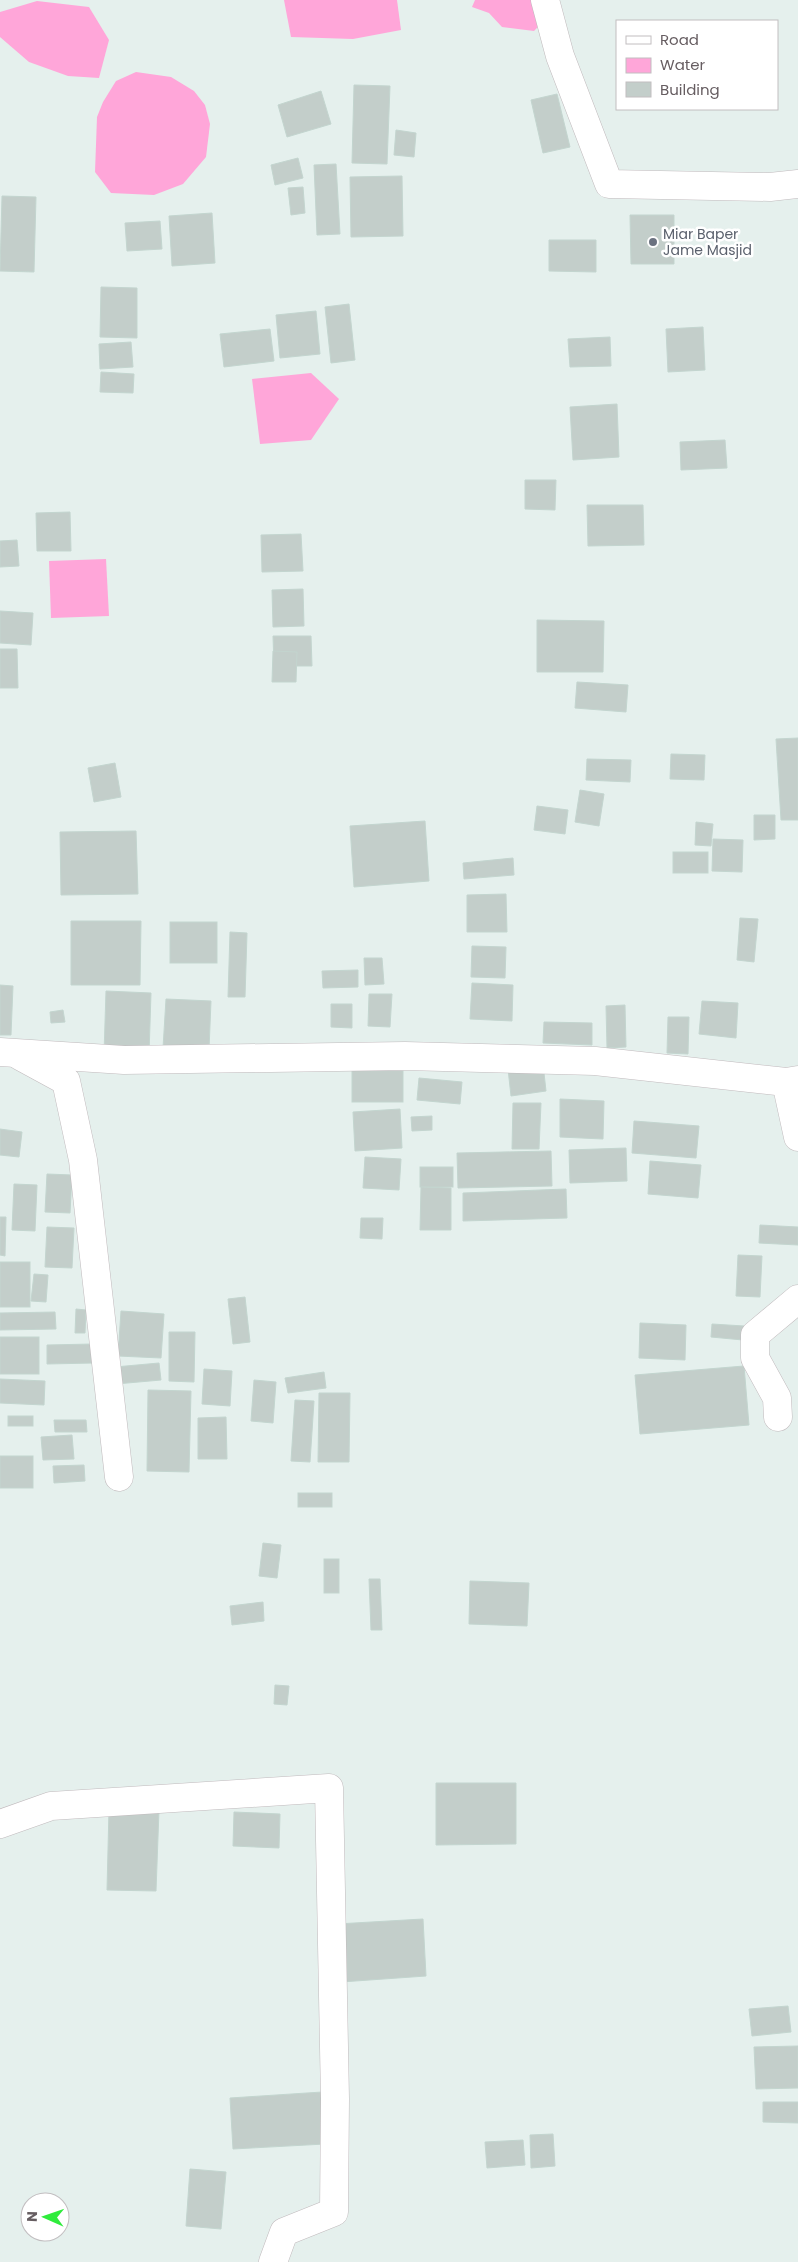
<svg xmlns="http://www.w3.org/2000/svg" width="798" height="2262" viewBox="0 0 798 2262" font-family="Poppins,sans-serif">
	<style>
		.water { fill: #ffa6d9 }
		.building { fill: #c3ceca; stroke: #c3d5cf }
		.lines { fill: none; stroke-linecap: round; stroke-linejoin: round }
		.minor-casing { stroke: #c1babd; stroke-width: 29 }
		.minor { stroke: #fff; stroke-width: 28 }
		.worship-dot { fill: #6b7280; stroke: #fff; stroke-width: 2 }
		.labels { text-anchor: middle; stroke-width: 5; stroke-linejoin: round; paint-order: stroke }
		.worship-label { font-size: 14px; fill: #5b616d; stroke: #fff; text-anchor: start }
	</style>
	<rect width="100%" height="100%" fill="#e5f0ed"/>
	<!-- water -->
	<g class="water">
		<polygon points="284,0 397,0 401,30 353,39 291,37"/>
		<polygon points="475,0 559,0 555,9 534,31 502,27 489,13 472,7"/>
		<polygon points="37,1 89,7 109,40 99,78 68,76 29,62 0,37 0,12"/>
		<polygon points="136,72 171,77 194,91 205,105 210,124 206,157 183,184 154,195 111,193 95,172 97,117 103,102 116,81"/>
		<polygon points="311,373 339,399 311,440 260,444 252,379"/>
		<polygon points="106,559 109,616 51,618 49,561"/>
	</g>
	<!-- building -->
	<g class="building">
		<polygon points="354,85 390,86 387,164 352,163"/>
		<polygon points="321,91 331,124 287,137 278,105"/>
		<polygon points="557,94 570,147 543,153 531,100"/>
		<polygon points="396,130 416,133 414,157 394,155"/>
		<polygon points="298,158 303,178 275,185 271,165"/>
		<polygon points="336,164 340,234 317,235 314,165"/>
		<polygon points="402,176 403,236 351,237 350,177"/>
		<polygon points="303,187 305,213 291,215 288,188"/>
		<polygon points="2,196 36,197 34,272 0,271"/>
		<polygon points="212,213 215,263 172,266 169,216"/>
		<polygon points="630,215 674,215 674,264 631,264"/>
		<polygon points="160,221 162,249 127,251 125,223"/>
		<polygon points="549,240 596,240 596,272 549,271"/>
		<polygon points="101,287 137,288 137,338 100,337"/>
		<polygon points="349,304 355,360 331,363 325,307"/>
		<polygon points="316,311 320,354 280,358 276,315"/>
		<polygon points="703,327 705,370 668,372 666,329"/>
		<polygon points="270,329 274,361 224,367 220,334"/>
		<polygon points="610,337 611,366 570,367 568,339"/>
		<polygon points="131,342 133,367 100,369 99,344"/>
		<polygon points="101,372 134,374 133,393 100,392"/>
		<polygon points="617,404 619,457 573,460 570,407"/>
		<polygon points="725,440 727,468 681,470 680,442"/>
		<polygon points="525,480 556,480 555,510 525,509"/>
		<polygon points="587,505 643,505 644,545 588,546"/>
		<polygon points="70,512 71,551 37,551 36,513"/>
		<polygon points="301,534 303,571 262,572 261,535"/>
		<polygon points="17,540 19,566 0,567 0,541"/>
		<polygon points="303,589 304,626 273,627 272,590"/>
		<polygon points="0,611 33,613 31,645 0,643"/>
		<polygon points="537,620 604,621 603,672 537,672"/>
		<polygon points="273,636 311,636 312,666 274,666"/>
		<polygon points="0,649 17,649 18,688 0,688"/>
		<polygon points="273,651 297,652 296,682 272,682"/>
		<polygon points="577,682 628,685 626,712 575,708"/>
		<polygon points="798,738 798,820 781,820 776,739"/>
		<polygon points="671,754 705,755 704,780 670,779"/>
		<polygon points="587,759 631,760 630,782 586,780"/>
		<polygon points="115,763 121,797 94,802 88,768"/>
		<polygon points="580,790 604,794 599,826 575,822"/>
		<polygon points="537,806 568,810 565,834 534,830"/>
		<polygon points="754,815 775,815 775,839 754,840"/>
		<polygon points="425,821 429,881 354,887 350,826"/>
		<polygon points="696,822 713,824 711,846 695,845"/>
		<polygon points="136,831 138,894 61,895 60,832"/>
		<polygon points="713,839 743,840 742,872 712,871"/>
		<rect x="673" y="852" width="35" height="21"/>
		<polygon points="513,858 514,875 464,879 463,863"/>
		<polygon points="506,894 507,932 467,932 467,895"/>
		<polygon points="740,918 758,919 754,962 737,960"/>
		<polygon points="71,921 141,921 140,985 71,985"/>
		<rect x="170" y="922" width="47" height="41"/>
		<polygon points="230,932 247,933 245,997 228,997"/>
		<polygon points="472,946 506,947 505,978 471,977"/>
		<polygon points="364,958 382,958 384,984 365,985"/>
		<polygon points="358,970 358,987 323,988 322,971"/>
		<polygon points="472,983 513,985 512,1021 470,1019"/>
		<polygon points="0,985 13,986 11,1035 0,1035"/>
		<polygon points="106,991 151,993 149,1055 104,1054"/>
		<polygon points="369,994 392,994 390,1027 368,1026"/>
		<polygon points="166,999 211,1001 209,1050 163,1048"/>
		<polygon points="702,1001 738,1003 736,1038 699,1034"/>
		<polygon points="331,1004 352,1004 352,1028 331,1027"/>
		<polygon points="625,1005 626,1047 607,1048 606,1006"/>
		<polygon points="63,1010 65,1022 51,1023 50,1012"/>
		<polygon points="668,1017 689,1017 688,1054 667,1053"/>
		<polygon points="544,1022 592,1023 592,1045 543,1043"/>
		<rect x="352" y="1062" width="51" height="40"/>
		<polygon points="543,1064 546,1091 511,1096 508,1069"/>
		<polygon points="419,1078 462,1082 460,1104 417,1100"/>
		<polygon points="560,1099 604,1101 603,1139 560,1137"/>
		<polygon points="513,1103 541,1103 539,1149 512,1149"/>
		<polygon points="400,1109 402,1148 355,1151 353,1112"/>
		<polygon points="432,1116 432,1130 412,1131 411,1117"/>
		<polygon points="634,1121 699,1126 696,1158 632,1153"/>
		<polygon points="0,1129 22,1132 19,1157 0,1155"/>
		<polygon points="626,1148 627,1181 570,1183 569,1150"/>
		<polygon points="551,1151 552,1186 458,1188 457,1153"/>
		<polygon points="365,1157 401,1159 399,1190 363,1188"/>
		<polygon points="650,1161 701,1165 698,1198 648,1194"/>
		<rect x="420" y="1167" width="33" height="20"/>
		<polygon points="47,1174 72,1175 70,1213 45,1212"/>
		<polygon points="14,1184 37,1185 35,1231 12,1230"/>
		<polygon points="421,1187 451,1188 451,1230 420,1230"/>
		<polygon points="566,1189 567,1218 463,1221 463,1193"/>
		<polygon points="0,1217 6,1217 5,1256 0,1255"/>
		<polygon points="361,1218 383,1218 382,1239 360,1238"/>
		<polygon points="760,1225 798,1227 798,1245 759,1243"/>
		<polygon points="47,1227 74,1228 72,1268 45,1267"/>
		<polygon points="738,1255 762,1256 760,1297 736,1296"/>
		<rect x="0" y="1262" width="30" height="45"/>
		<polygon points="34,1274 48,1275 46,1302 31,1301"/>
		<polygon points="245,1297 250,1342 233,1344 228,1299"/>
		<polygon points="76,1309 86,1310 85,1333 75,1333"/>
		<polygon points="121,1311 164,1314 161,1358 118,1356"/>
		<polygon points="55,1312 56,1329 0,1330 0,1313"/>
		<polygon points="640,1323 686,1325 685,1360 639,1358"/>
		<polygon points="712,1324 744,1326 743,1340 711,1337"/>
		<polygon points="169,1332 195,1332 194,1382 169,1381"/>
		<rect x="0" y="1337" width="39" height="37"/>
		<polygon points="93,1344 93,1363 47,1364 47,1345"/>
		<polygon points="159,1363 161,1380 116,1384 115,1367"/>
		<polygon points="744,1366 749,1425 640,1434 635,1375"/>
		<polygon points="204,1369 232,1371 230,1406 202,1404"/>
		<polygon points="324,1372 326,1388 288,1393 285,1378"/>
		<polygon points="0,1379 45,1381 44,1405 0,1403"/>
		<polygon points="254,1380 276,1382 273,1423 251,1421"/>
		<polygon points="148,1390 191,1391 189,1472 147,1471"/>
		<polygon points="319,1393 350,1393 349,1462 318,1462"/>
		<polygon points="295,1400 314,1401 310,1462 291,1461"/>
		<rect x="8" y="1416" width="25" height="10"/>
		<polygon points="226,1417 227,1459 198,1459 198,1418"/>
		<polygon points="54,1420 86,1420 87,1432 55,1432"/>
		<polygon points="72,1435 74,1459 43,1460 41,1437"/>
		<rect x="0" y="1456" width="33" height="32"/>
		<polygon points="84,1465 85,1481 54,1483 53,1466"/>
		<rect x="298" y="1493" width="34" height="14"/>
		<polygon points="263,1543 281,1545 277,1578 259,1576"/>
		<rect x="324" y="1559" width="15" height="34"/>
		<polygon points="369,1579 380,1579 382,1630 371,1630"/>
		<polygon points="470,1581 529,1583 527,1626 469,1624"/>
		<polygon points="263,1602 264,1621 232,1625 230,1606"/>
		<polygon points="275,1685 289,1686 287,1705 274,1704"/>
		<polygon points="436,1783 516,1783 516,1844 436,1845"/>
		<polygon points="109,1809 159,1810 156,1891 107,1890"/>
		<polygon points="234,1812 280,1814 279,1848 233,1846"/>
		<polygon points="423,1919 426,1976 341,1982 337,1924"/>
		<polygon points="788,2006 791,2032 752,2036 749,2009"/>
		<polygon points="798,2046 798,2088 756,2089 754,2047"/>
		<polygon points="322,2092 325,2144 233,2149 230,2098"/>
		<polygon points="763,2102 798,2102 798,2123 763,2122"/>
		<polygon points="553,2134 555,2166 531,2168 530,2135"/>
		<polygon points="523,2140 525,2165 487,2168 485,2142"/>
		<polygon points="190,2169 226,2172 221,2229 186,2226"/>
	</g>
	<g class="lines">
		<!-- minor casing -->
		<g class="minor-casing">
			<g id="minor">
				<polyline points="545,0 560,56 609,184 770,187 798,184"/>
				<polyline points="0,1052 124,1060 405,1056 595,1061 786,1082 798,1080"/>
				<polyline points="20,1056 66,1081 83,1160 119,1477"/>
				<polyline points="786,1082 798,1137"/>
				<polyline points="778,1417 777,1398 755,1358 755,1335 798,1299"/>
				<polyline points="0,1824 51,1806 329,1788 335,2099 334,2212 284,2232 273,2262"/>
			</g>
		</g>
		<!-- minor -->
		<use href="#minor" class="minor"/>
	</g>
	<!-- markers -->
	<circle class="worship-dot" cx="653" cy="242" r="5"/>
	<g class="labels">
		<!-- worship labels -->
		<g class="worship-label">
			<text x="663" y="239">Miar Baper<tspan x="663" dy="16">Jame Masjid</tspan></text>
		</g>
	</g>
	<!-- legend -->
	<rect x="616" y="20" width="162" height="90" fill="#ffffff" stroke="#c2bec0"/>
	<rect x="626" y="36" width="25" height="8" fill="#ffffff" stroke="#c2bec0"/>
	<text x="660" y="45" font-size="15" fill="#665d61">Road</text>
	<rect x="626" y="58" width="25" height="15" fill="#ffa6d9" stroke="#c2bec0"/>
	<text x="660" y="70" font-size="15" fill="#665d61">Water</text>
	<rect x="626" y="82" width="25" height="15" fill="#c3ceca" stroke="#c2bec0"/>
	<text x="660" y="95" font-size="15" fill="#665d61">Building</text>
	<!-- north arrow -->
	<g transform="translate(45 2217) rotate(272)"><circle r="24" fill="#ffffff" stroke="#c2bec0"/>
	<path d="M0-4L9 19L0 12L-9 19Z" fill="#2fec3c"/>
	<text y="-8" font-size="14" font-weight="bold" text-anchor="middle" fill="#665d61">N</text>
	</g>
</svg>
